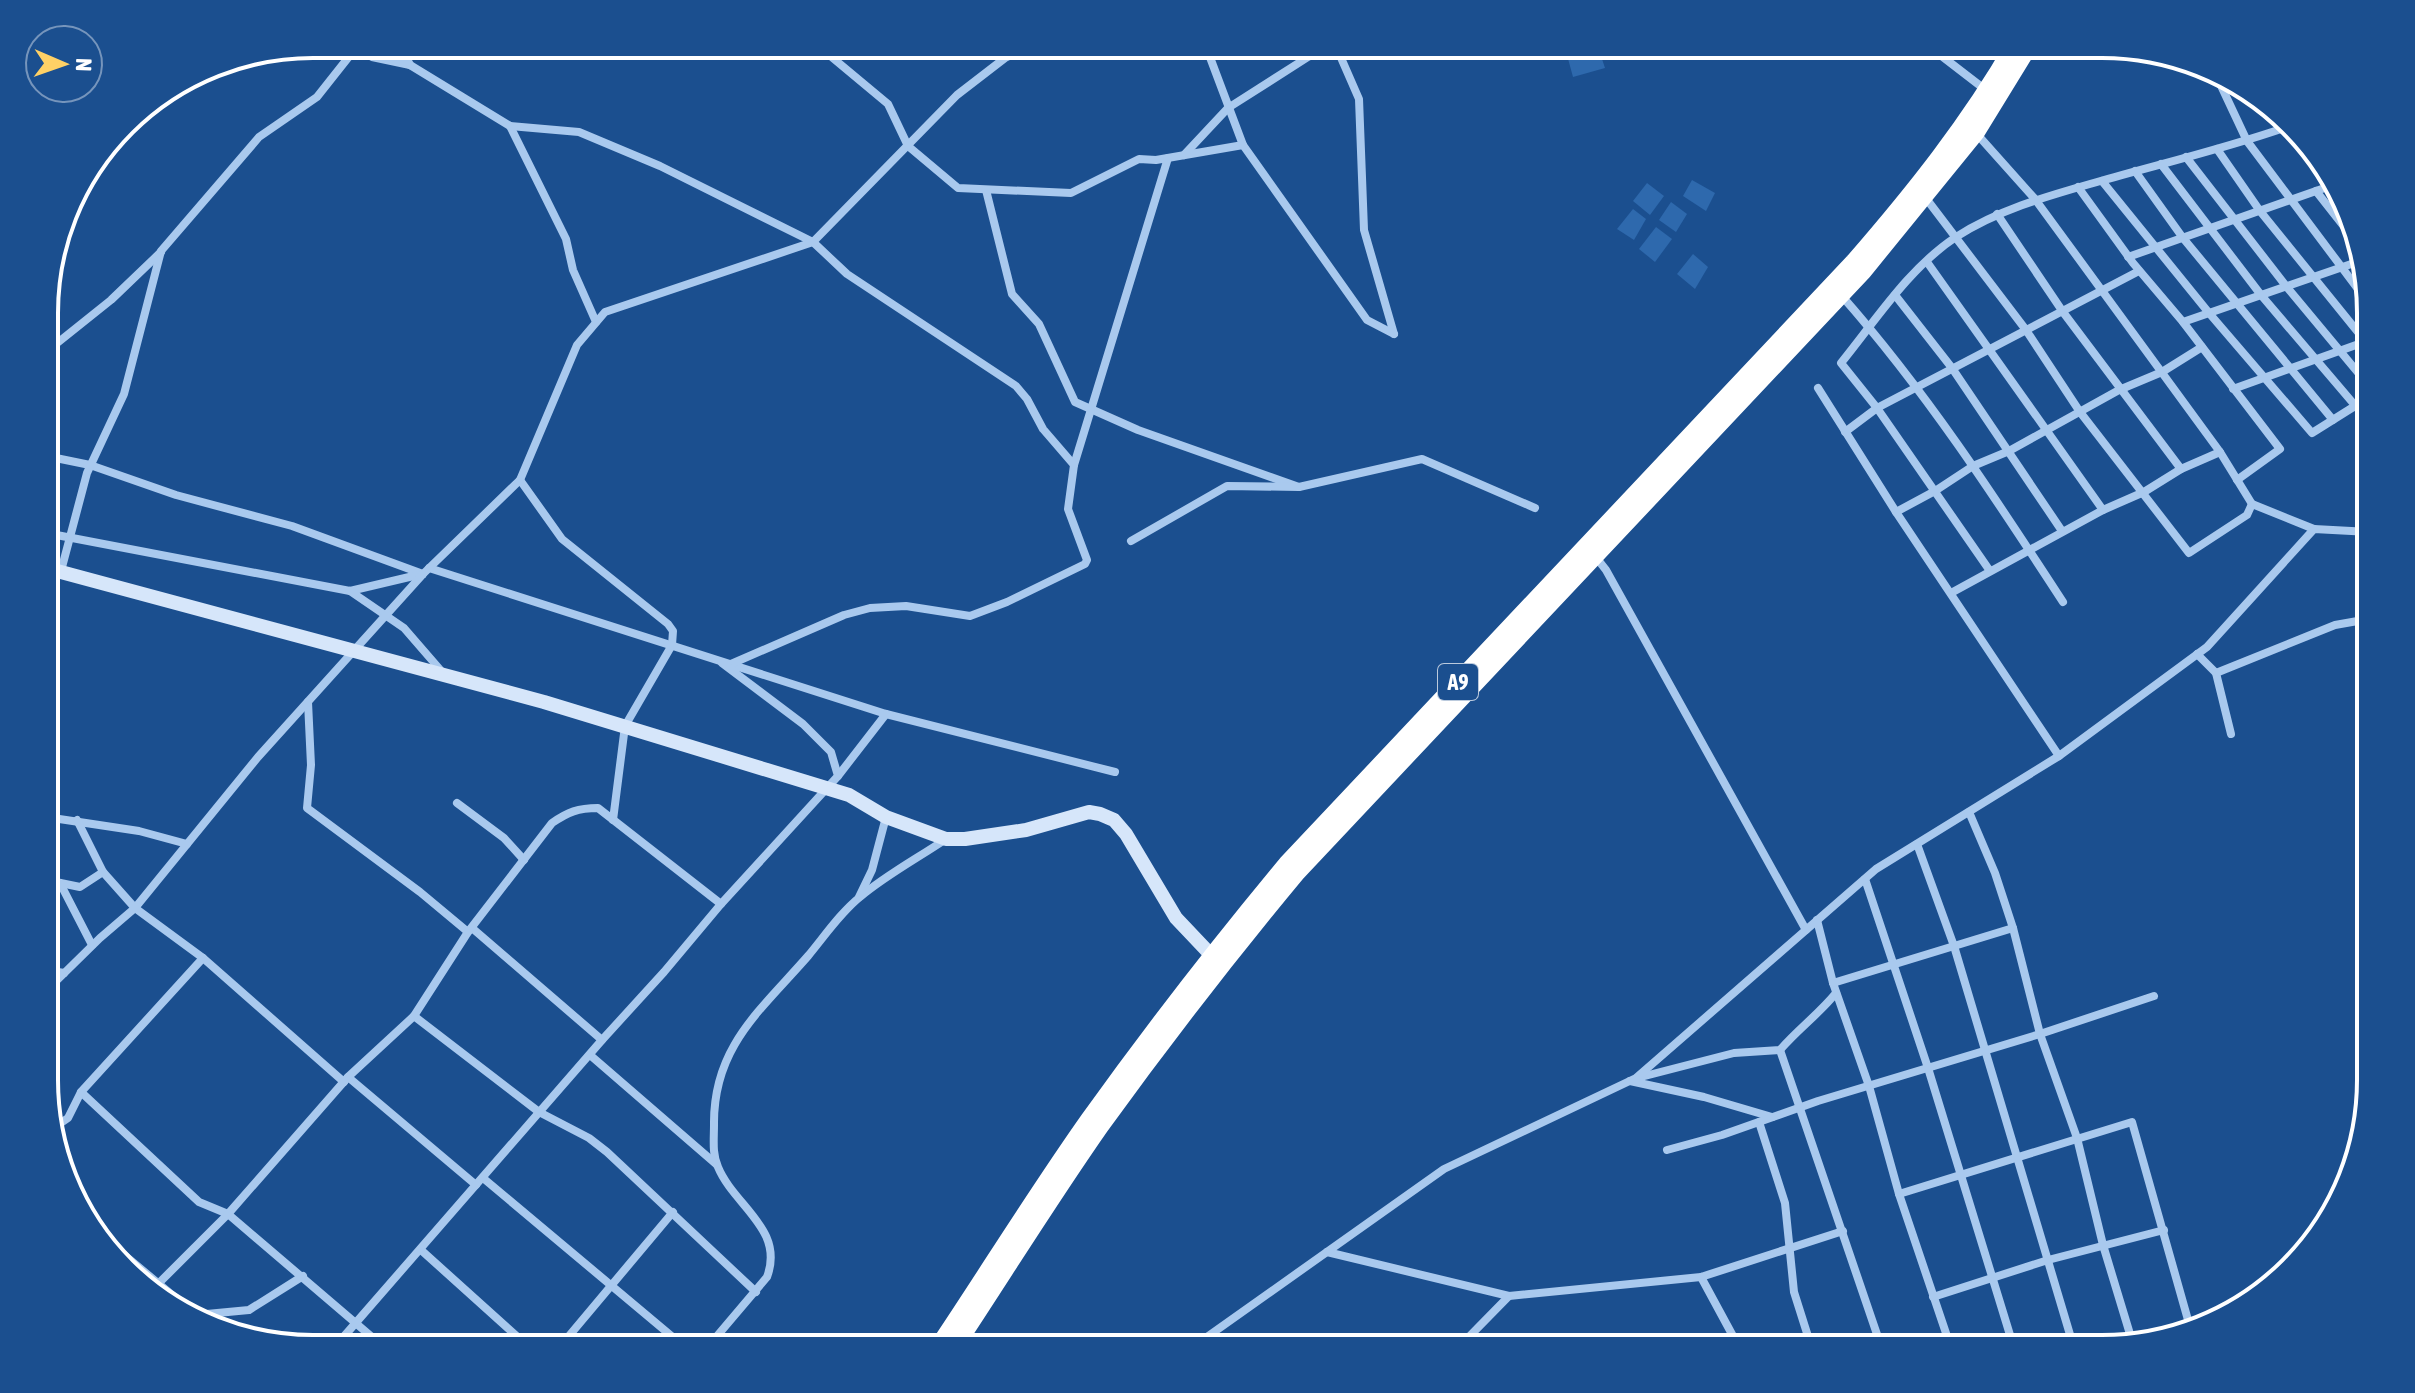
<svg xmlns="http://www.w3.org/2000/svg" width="2415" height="1393" viewBox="0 0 2415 1393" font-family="'Asap Condensed',sans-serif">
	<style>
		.green { fill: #2e69ad }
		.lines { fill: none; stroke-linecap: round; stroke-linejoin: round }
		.street { stroke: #a9c9ee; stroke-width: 8 }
		.secondary { stroke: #d6e6fa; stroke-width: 14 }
		.highway { stroke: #fff; stroke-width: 18 }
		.labels { text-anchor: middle; stroke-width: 8; stroke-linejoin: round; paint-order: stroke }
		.shield { fill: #1b4f8f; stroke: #bbcadd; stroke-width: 2 }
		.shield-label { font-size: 22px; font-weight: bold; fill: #fff }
		.rim { fill: none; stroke: #fff; stroke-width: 4 }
	</style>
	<rect width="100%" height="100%" fill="#1b4f8f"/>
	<!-- green -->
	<g class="green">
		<polygon points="1564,44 1597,44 1605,68 1573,77"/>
		<polygon points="1692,180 1715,193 1706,211 1683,196"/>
		<polygon points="1647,183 1664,196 1650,215 1633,201"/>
		<polygon points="1671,202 1687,214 1676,232 1659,220"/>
		<polygon points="1633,209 1646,219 1634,240 1617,229"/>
		<polygon points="1656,227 1672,239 1655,262 1639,249"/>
		<polygon points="1693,254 1708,267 1695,289 1677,274"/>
	</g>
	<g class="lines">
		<!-- street -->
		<g class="street">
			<polyline points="340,44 355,49 358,44"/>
			<polyline points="400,44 410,65"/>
			<polyline points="816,44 888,104 908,146 958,188 1071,193 1139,159 1156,160 1243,145 1367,320 1394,334"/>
			<polyline points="1205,44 1243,145"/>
			<polyline points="1335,44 1359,99 1364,230 1394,334"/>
			<polyline points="1926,44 1987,91"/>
			<polyline points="2216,75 2247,141 2370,305"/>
			<polyline points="510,126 566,239 573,270 596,322"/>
			<polyline points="1976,133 2035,199 2220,452 2252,504 2314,529"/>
			<polyline points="2217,149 2260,211 2370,347"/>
			<polyline points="1184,155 1228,108 1308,57 1322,44"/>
			<polyline points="2186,157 2286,286 2370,387"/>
			<polyline points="2161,164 2261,295 2370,423"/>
			<polyline points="2135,171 2183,238 2333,420"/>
			<polyline points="2102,181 2209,313 2312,433 2355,406"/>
			<polyline points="2078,187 2133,263 2183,322 2280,449 2237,480"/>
			<polyline points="986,190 1012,294 1039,324 1075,402 1138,430 1299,487"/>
			<polyline points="2316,191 2353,238"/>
			<polyline points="1925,197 2026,330 2080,412 2189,553 2247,515 2252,504"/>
			<polyline points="1997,214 2063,312 2181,469"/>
			<polyline points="2128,257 2336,184"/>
			<polyline points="1927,262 2103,510"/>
			<path d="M1841,295C1925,390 1994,496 2063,602"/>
			<polyline points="1895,295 1952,368 2062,531"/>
			<polyline points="2183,322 2360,261"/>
			<polyline points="46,352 111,300 161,252"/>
			<polyline points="1818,388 1896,512 2059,756"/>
			<polyline points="2233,389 2370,340"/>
			<polyline points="1845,432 1877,408 2139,271"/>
			<polyline points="46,456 90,465 176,495 292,526 423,574"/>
			<polyline points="1074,465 1168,158"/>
			<polyline points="520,480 562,539 668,624 673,631 672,645 625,726 613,820"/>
			<polyline points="1896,512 1935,491 1973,466 2009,451 2119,390 2162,372 2202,347"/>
			<polyline points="46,533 350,591 422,574"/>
			<polyline points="1131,541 1227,486 1299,487 1422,459 1535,508"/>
			<polyline points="1595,556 1606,570 1806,930"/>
			<polyline points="429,568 886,714 1115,772"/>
			<path d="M1990,571L1877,408L1841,363C1876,320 1909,268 1956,237C2000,209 2048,196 2097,182C2160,164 2223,149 2284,128"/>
			<polyline points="350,591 404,628 443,673"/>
			<polyline points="1951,593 2103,510 2144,492 2181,469 2220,452"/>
			<polyline points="46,601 49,585 61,571 87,473 124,394 161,251 259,137 317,97 355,49 372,57 410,65 510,126 579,132 660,166 813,242 847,274 1016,386 1027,399 1043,429 1074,465 1068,509 1087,560 1085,564 1007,602 970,616 906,606 870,608 844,615 731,664"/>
			<polyline points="2197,654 2216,673 2231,734"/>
			<polyline points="2216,673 2335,625 2369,619"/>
			<polyline points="308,702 311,765 307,808 420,892 468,932"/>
			<polyline points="838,776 886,714"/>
			<polyline points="457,803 504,838 524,860"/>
			<polyline points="1969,812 1995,873 2013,928 2040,1034 2077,1138 2103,1245 2133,1344"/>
			<polyline points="46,817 139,831 187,844"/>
			<polyline points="77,820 103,872 135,908 203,958 344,1082"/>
			<polyline points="1917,844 1954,946 2074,1348"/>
			<polyline points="1865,879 1928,1068 2014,1348"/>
			<polyline points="46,880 80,887 103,872"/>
			<polyline points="61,885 92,945"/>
			<polyline points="859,897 872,870 886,817"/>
			<polyline points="1817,920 1833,983 1869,1086 1899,1194 1951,1348"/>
			<polyline points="472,928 602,1040"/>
			<polyline points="46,970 64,973"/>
			<polyline points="1833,983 2013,928"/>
			<polyline points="46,991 100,938 135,908 258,757 423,574 520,480 577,345 605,312 813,242 957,95 1005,58 1034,44"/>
			<polyline points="414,1016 539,1112 589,1138 607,1152 756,1292"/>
			<polyline points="1780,1050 1882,1349"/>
			<polyline points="590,1055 716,1164"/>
			<polyline points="348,1077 476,1185"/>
			<path d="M1637,1078L1734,1053L1780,1050C1797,1030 1819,1014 1836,993"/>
			<polyline points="1630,1081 1704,1097 1772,1117"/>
			<polyline points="81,1092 199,1202 228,1214 386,1349"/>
			<polyline points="1759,1122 1785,1203 1794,1292 1812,1349"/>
			<polyline points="52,1129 68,1118 81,1092 203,958"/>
			<polyline points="1667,1150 1722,1135 1818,1101 2040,1034 2154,996"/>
			<polyline points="483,1178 687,1349"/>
			<polyline points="1899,1194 2132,1122 2190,1327"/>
			<polyline points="87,1224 201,1319"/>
			<polyline points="421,1250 531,1349"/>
			<polyline points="1327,1252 1509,1296 1457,1349"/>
			<polyline points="1701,1277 1740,1349"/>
			<path d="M153,1289L228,1214L348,1077L414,1016L468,932L552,823C568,812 578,808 598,808L721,904"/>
			<polyline points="1509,1296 1701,1277 1843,1231"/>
			<polyline points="1933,1297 2048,1260 2164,1230"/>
			<polyline points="196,1315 249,1310 303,1276"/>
			<polyline points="333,1349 602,1040 664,972 721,904 838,776 831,752 803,724 722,663"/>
			<polyline points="558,1349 673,1212"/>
			<path d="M706,1349L767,1277C785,1229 734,1206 718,1167C712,1154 714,1139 714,1125C713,1047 760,1011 808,956C824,937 840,913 860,897C886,875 918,858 946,839"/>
			<polyline points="1190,1349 1444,1169 1636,1078 1876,869 2059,756 2207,647 2314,529 2370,532"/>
		</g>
		<!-- secondary -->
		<polyline class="secondary" points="46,568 544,702 849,795 886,817 946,839 965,839 1026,830 1089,812 1100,814 1114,820 1126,834 1176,918 1212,956"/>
		<!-- highway -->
		<g class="highway">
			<path d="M937,1349C988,1273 1036,1195 1089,1120C1152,1032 1218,947 1287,864L1854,262C1913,194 1970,123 2015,44"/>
			<path d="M953,1349C1002,1275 1049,1199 1100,1126C1163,1039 1228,955 1297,872L1863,271L1976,132L2030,44"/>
		</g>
	</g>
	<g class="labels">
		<!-- shield labels -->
		<rect class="shield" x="1438" y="664" width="40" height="36" rx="6"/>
		<g class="shield-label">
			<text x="1458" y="690">A9</text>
		</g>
	</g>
	<!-- crop -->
	<path d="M0 0H2415V1393H0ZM313 58H2102A255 255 0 0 1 2357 313V1080A255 255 0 0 1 2102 1335H313A255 255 0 0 1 58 1080V313A255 255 0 0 1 313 58Z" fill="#1b4f8f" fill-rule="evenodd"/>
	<path class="rim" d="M313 58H2102A255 255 0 0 1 2357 313V1080A255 255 0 0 1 2102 1335H313A255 255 0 0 1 58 1080V313A255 255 0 0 1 313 58Z"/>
	<!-- north arrow -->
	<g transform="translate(64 64) rotate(92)"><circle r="38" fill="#1b4f8f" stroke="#7695bc" stroke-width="2"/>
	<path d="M0-6L14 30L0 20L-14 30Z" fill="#ffd166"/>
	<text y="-12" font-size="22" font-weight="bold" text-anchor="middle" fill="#ffffff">N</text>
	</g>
</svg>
